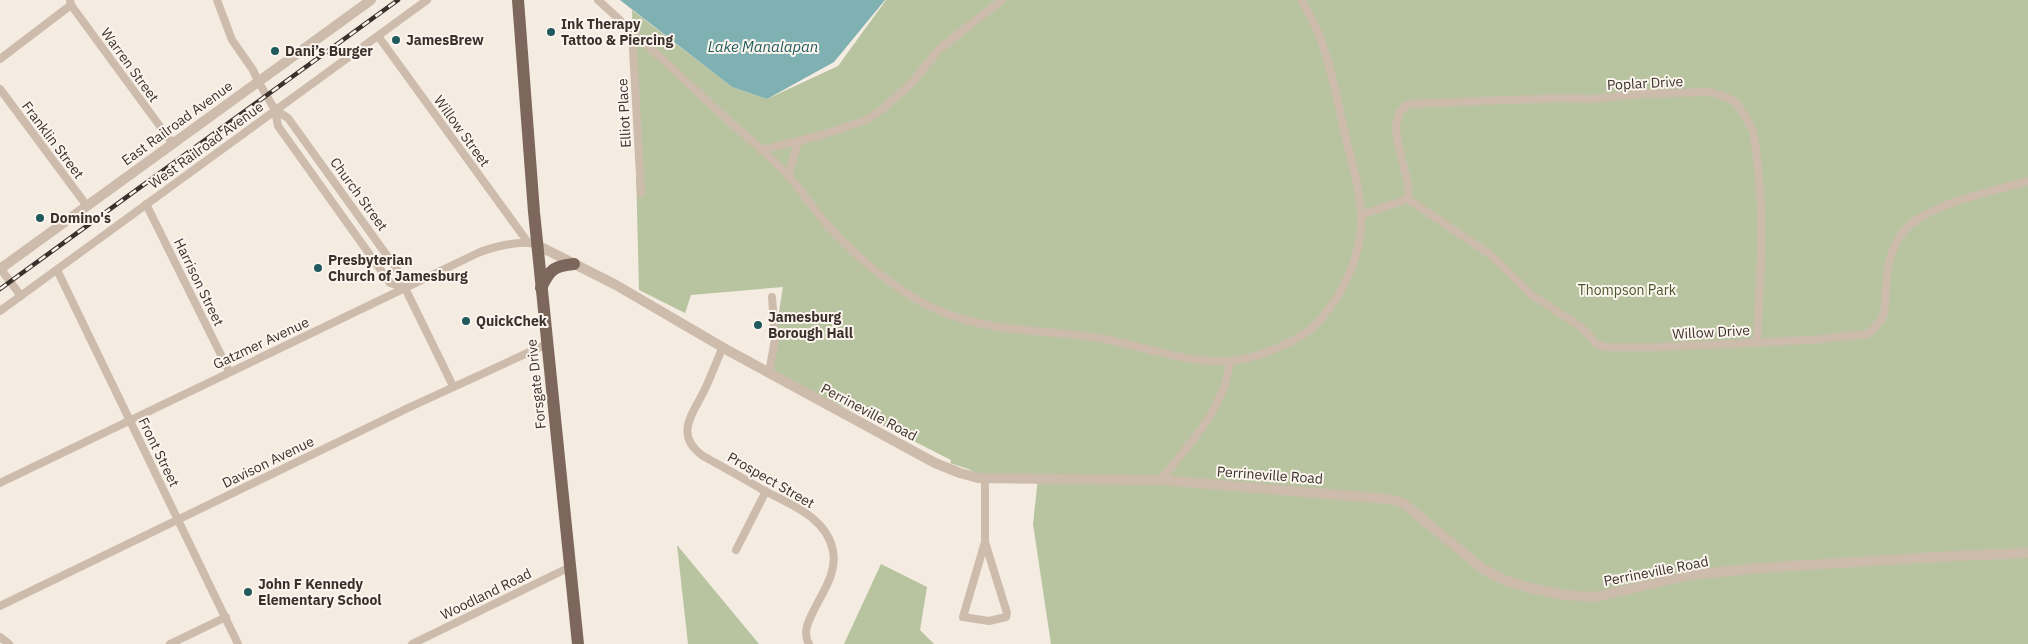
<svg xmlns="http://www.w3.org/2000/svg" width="2028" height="644" viewBox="0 0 2028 644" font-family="'IBM Plex Sans',sans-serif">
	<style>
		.green { fill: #b8c4a0 }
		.water { fill: #7fb0b2 }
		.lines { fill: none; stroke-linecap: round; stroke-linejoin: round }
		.minor { stroke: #cdbbac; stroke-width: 8 }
		.tertiary { stroke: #cdbbac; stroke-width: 10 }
		.primary { stroke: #7d675c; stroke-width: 12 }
		.rail-casing { stroke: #3b302b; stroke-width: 4.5 }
		.rail { stroke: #fbf5ee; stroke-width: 2.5; stroke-dasharray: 8; stroke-linecap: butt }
		.poi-dot { fill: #1f5a5e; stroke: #fbf5ee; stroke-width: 2 }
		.labels { text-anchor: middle; stroke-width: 4; stroke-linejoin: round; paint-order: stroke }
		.poi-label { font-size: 14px; font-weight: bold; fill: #3b302b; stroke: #fbf5ee; text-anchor: start }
		.street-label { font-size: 14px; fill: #3b302b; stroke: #fbf5ee }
		.park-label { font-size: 14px; fill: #4a5a2e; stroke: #fbf5ee }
		.water-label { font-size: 15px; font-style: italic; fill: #1f5a5e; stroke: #fbf5ee }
	</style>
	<rect width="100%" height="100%" fill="#f4ebe1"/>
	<!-- green -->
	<g class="green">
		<polygon points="886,0 2028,0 2028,644 1051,644 1033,524 1038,478 985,478 968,469 950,463 951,460 868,418 769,373 783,287 691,295 685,313 639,290 632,10 732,87 767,99 838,66"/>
		<polygon points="677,545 759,644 688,644"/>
		<polygon points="881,564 927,587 920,630 934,644 844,644"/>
	</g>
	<!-- water -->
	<polygon class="water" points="620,0 885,0 834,62 767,99 732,87"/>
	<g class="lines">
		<!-- minor -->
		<g class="minor">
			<polyline points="70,0 71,5 173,144"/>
			<polyline points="217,0 232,40 253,70 258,81 275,110 278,126 390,283 405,288"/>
			<path d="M598,0C643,41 687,82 731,123C746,136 762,149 776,163C797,182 811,207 830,228C857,258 903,296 940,311C992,333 1040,329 1094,337C1137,344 1186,364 1230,361C1257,359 1304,340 1321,319C1345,291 1363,251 1361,214C1360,190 1353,166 1347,143C1336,96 1328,40 1301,0"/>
			<polyline points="632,31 641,193"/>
			<polyline points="378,36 527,241"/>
			<polyline points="0,59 71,5"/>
			<polyline points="0,89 87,206"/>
			<polyline points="275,110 288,118 401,275 405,288 453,386"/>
			<polyline points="761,150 822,135 866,120 880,111 913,82 938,50 1002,0"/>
			<polyline points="788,176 798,142"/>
			<polyline points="1408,199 1408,184 1397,139 1396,125 1400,111 1409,104 1560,98 1594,99 1641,94 1709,92 1720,95 1734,101 1744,114 1753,131 1757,157 1761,205 1761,259 1757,342"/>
			<polyline points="146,204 229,371"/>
			<path d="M1361,215L1408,199L1491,255L1532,295L1581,327L1597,344L1604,347H1660L1810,340L1867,334C1874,329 1881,322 1884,314C1886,305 1885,295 1886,287C1887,265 1892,240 1910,225C1937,202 1994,191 2028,181"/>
			<polyline points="0,268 21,296"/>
			<polyline points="57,270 238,644"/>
			<polyline points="0,311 427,0"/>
			<path d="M723,347C716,362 711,377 704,391C692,415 674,435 703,456C723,467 743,478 763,490C789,504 827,517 833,551C837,572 824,590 815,608C809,620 802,632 809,644"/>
			<polyline points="769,373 775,339 772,297"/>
			<path d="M1161,480C1183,451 1212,422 1224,387C1227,379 1228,370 1231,361"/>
			<path d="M0,483L478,253C492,247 523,239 537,245"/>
			<polyline points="985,542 1007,613 1006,617 989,621 963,617 985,542 985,478"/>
			<polyline points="736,550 766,491"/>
			<polyline points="0,606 408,408 547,344"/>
			<polyline points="0,637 9,644"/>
			<polyline points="170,644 226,617"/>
			<polyline points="412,644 570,567"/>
		</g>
		<!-- tertiary -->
		<g class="tertiary">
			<polyline points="537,245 616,285 729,351 935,463 960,473 978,478 1161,480 1388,499 1403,503 1483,569 1504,580 1531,588 1564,595 1595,597 1690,575 1759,568 1954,556 2028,553"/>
			<polyline points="0,269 371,0"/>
		</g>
		<!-- primary -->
		<g class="primary">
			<polyline points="518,0 534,212 578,644"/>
			<path d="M541,288C550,269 554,266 574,264"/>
		</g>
		<!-- rail casing -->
		<g class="rail-casing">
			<polyline id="rail" points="0,289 398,0"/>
		</g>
		<!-- rail -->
		<use href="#rail" class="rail"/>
	</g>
	<!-- markers -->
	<g class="poi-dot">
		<circle cx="551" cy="32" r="5"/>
		<circle cx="396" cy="40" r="5"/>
		<circle cx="275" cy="51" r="5"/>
		<circle cx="40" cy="218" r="5"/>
		<circle cx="318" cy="268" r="5"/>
		<circle cx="466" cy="321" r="5"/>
		<circle cx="758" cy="325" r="5"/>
		<circle cx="248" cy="592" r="5"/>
	</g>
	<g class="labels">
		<!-- poi labels -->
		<g class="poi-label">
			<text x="561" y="29">Ink Therapy<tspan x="561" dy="16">Tattoo &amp; Piercing</tspan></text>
			<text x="406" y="45">JamesBrew</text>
			<text x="285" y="56">Dani’s Burger</text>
			<text x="50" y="223">Domino's</text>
			<text x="328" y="265">Presbyterian<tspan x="328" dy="16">Church of Jamesburg</tspan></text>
			<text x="768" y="322">Jamesburg<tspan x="768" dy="16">Borough Hall</tspan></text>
			<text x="476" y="326">QuickChek</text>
			<text x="258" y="589">John F Kennedy<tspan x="258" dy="16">Elementary School</tspan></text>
		</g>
		<!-- street labels -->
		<g class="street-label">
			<text transform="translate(130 65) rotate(54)" y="5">Warren Street</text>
			<text transform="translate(1645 83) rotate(-3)" y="5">Poplar Drive</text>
			<text transform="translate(624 113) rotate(-93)" y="5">Elliot Place</text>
			<text transform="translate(177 123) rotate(-36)" y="5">East Railroad Avenue</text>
			<text transform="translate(462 131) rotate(54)" y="5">Willow Street</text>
			<text transform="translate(53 140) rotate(53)" y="5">Franklin Street</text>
			<text transform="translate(206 145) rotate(-36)" y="5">West Railroad Avenue</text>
			<text transform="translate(359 194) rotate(54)" y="5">Church Street</text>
			<text transform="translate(199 282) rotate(64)" y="5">Harrison Street</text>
			<text transform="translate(1711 332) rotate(-3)" y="5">Willow Drive</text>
			<text transform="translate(261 343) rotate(-25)" y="5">Gatzmer Avenue</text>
			<text transform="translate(536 384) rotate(-96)" y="5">Forsgate Drive</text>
			<text transform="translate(869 412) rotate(28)" y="5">Perrineville Road</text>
			<text transform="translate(159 452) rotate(64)" y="5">Front Street</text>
			<text transform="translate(268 462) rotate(-26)" y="5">Davison Avenue</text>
			<text transform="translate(1270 475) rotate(4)" y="5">Perrineville Road</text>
			<text transform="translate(771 480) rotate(30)" y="5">Prospect Street</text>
			<text transform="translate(1656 571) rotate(-11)" y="5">Perrineville Road</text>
			<text transform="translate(486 594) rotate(-26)" y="5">Woodland Road</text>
		</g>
		<!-- park labels -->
		<g class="park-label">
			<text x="1627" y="295">Thompson Park</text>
		</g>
		<!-- water labels -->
		<g class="water-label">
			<text x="763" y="52">Lake Manalapan</text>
		</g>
	</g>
</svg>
